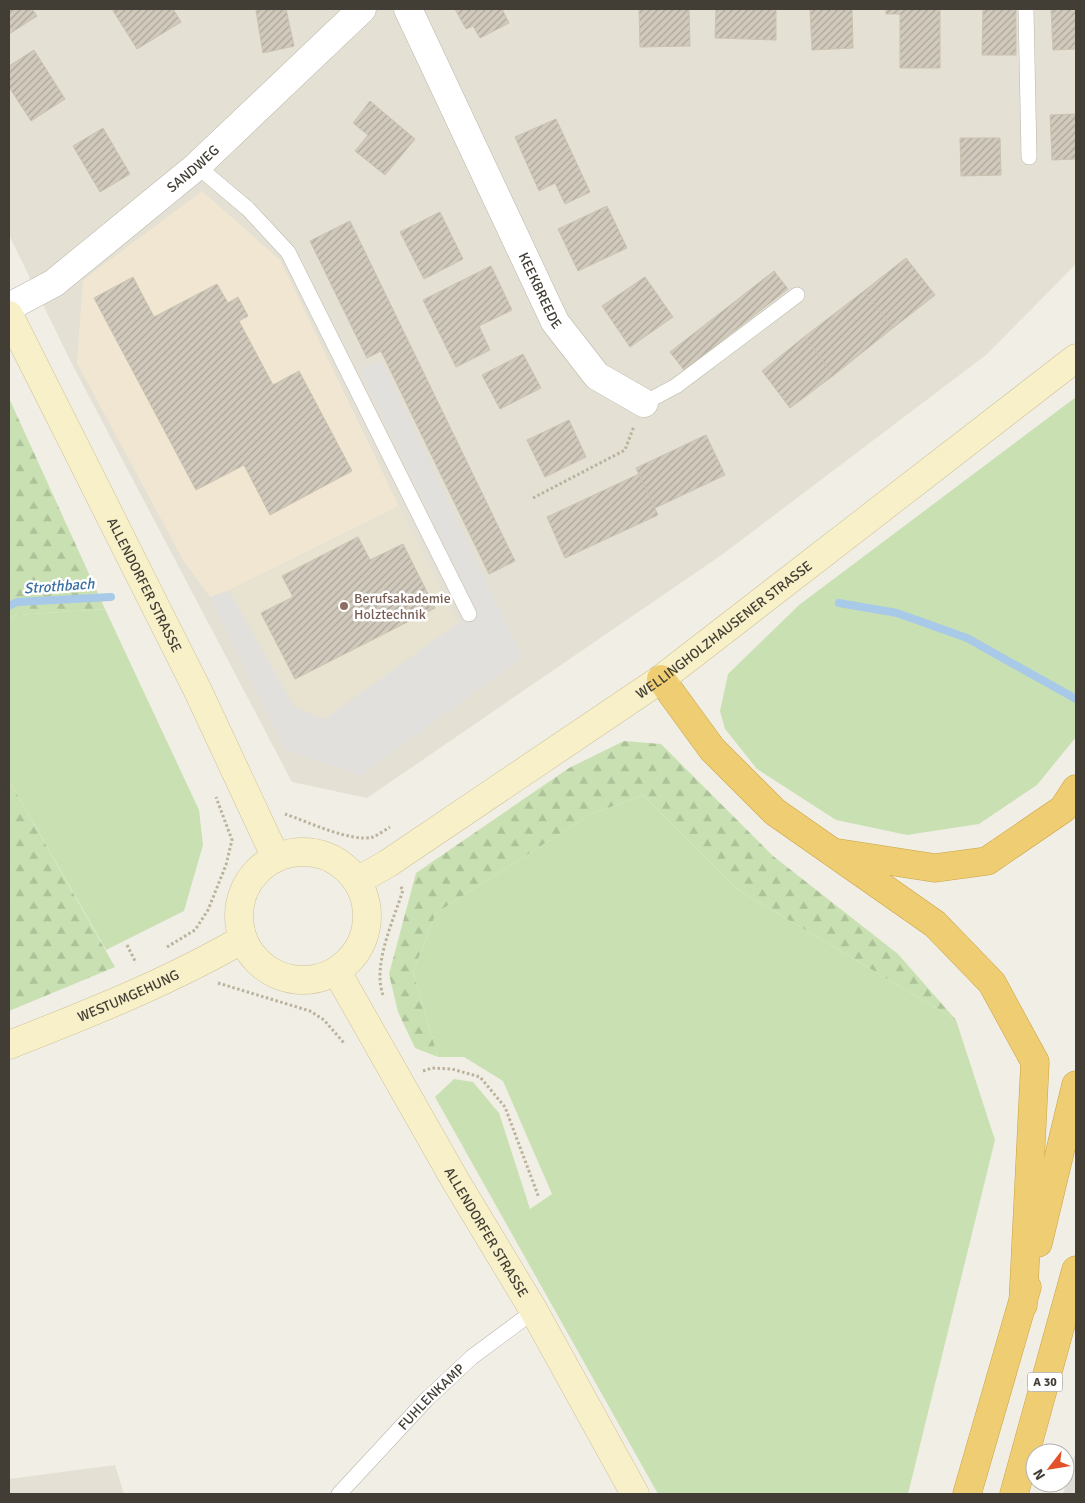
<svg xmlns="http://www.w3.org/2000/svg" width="1085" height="1503" viewBox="0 0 1085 1503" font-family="Signika,sans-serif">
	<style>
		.residential { fill: #e4e0d4 }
		.commercial { fill: #f1e6d2 }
		.industrial { fill: #e0ddd7 }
		.education { fill: #e8e3d1 }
		.grass { fill: #c9e1b2 }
		.forest { fill: url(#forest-firs) }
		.parking { fill: #e2e0dd }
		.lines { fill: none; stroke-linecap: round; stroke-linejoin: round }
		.stream { stroke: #a8c9e7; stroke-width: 8 }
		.building { fill: url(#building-hatch); stroke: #cbc2b0 }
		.service-casing { stroke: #bbb6a9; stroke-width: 16 }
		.minor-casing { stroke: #bbb6a9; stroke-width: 29 }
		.secondary-casing { stroke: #ccc29a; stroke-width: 29 }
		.motorway-casing { stroke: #cba245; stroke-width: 29 }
		.path { stroke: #bbb29c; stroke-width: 3; stroke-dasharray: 2.5 2.5; stroke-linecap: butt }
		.service { stroke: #fff; stroke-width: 15 }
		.minor { stroke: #fff; stroke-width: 28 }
		.secondary { stroke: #f8f0c8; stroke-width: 28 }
		.motorway { stroke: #eecd73; stroke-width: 28 }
		.education-dot { fill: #8d6e63; stroke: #fff; stroke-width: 2 }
		.labels { text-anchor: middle; stroke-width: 5; stroke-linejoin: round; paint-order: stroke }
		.shield { fill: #fff; stroke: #7b7872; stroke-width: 1 }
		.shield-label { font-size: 12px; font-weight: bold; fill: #423e36 }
		.street-label { font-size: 14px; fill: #423e36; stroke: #fff }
		.education-label { font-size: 14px; fill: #785e54; stroke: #fff; text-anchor: start }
		.water-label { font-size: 15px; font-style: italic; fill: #3b70a2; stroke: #fff }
	</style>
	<defs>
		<pattern id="forest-firs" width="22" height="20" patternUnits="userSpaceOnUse" patternTransform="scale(1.25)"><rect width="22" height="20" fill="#c9e1b2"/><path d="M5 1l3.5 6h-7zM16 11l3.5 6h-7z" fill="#aec29a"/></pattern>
		<pattern id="building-hatch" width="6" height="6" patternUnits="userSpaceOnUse" patternTransform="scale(1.25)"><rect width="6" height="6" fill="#d1cabc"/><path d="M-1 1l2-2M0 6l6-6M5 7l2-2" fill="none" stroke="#aba59a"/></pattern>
	</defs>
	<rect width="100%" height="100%" fill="#f1eee6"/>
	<!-- residential -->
	<g class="residential">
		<polygon points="9,9 1076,9 1076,264 986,355 723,554 367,798 292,782 72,364 9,235"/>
		<polygon points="115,1465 124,1494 9,1494 9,1479"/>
	</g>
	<!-- commercial -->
	<polygon class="commercial" points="202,191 280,260 399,506 229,590 210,597 183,560 77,363 83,280"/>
	<!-- industrial -->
	<polygon class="industrial" points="1076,1450 1076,1494 1063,1494"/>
	<!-- education -->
	<polygon class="education" points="399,506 458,623 325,719 294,707 229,590"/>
	<!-- grass -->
	<g class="grass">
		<polygon points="1076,397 1076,737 1037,785 979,824 907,835 836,820 757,769 725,729 720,711 728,674 799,605"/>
		<polygon points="105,609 199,810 203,845 184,911 106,950 9,780 9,619 17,615"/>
		<polygon points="643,795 737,889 956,1020 995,1140 908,1494 658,1494 435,1097 454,1079 473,1082 499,1113 530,1209 552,1194 503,1081 464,1057 438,1057 413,972 436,913 589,815"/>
	</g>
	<!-- forest -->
	<g class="forest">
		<polygon points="9,398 105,609 17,615 9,619"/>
		<polygon points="624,741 661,744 773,856 898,954 956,1020 737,889 643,795 589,815 436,913 413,972 438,1057 415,1048 398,1012 389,974 416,873 569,768"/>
		<polygon points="9,780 115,967 9,1011"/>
	</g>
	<!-- parking -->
	<polygon class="parking" points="381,360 522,657 361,776 285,749 210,597 229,590 294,707 325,719 476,610 360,370"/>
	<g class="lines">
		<!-- stream -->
		<g class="stream">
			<polyline points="839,603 897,613 967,638 1076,699"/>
			<polyline points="9,606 17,602 111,597"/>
		</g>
	</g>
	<!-- building -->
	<g class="building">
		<polygon points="9,9 32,9 37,16 9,34"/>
		<polygon points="112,9 173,9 181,22 137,49"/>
		<polygon points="263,9 286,9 294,46 263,53 256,11"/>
		<polygon points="455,9 502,9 509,23 480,38 473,26 466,29"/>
		<polygon points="639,9 689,9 690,46 640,47"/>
		<polygon points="716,9 776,9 776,40 715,38"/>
		<polygon points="810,9 852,9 853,48 812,50"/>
		<polygon points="886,9 940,9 940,68 900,68 900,14 886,14"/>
		<polygon points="983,9 1016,9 1016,55 982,55"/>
		<polygon points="1051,9 1076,9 1076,49 1053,50"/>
		<polygon points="34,50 65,99 31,121 9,87 9,66"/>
		<polygon points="370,101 415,139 385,175 355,151 368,135 353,123"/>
		<polygon points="1076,114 1076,159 1052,160 1050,115"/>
		<polygon points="556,119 590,192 565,204 555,183 539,191 515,137"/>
		<polygon points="103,128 130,174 100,192 73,146"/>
		<polygon points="960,138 1000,138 1001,175 961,176"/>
		<polygon points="607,206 627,248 578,271 558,229"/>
		<polygon points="440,212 463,259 424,279 400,232"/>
		<polygon points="350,221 515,561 489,574 381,351 367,358 310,241"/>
		<polygon points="906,258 935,295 893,328 864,291"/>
		<polygon points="491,266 512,310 479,326 490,350 456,367 423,300"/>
		<polygon points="774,271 788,289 684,370 670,352"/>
		<polygon points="133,277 154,317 217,284 228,303 238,297 248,316 239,321 273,385 299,371 352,471 270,515 244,465 196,490 94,298"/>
		<polygon points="645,277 673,317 630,347 602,306"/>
		<polygon points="864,291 893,328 834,375 804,337"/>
		<polygon points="804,337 834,375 790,408 762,371"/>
		<polygon points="523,354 541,388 500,409 482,375"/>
		<polygon points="569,420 586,457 545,477 527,440"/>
		<polygon points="706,435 725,475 655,508 636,468"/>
		<polygon points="639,474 658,515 565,558 547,517"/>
		<polygon points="358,537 370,560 403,544 435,608 295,679 261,613 293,597 282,576"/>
	</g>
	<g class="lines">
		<!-- service casing -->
		<g class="service-casing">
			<g id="service">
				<polyline points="1026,9 1029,157"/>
				<polyline points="197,166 248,209 288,252 469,614"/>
				<polyline points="644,403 676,386 797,295"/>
				<path id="s1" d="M339,1494L426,1400L472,1357L534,1311"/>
			</g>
		</g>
		<!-- minor casing -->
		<g class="minor-casing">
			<g id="minor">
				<path id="s2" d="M408,9L555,322L597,376L644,403"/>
				<path id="s3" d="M9,307L54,283L197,166L362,9"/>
			</g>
		</g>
		<!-- secondary casing -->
		<g class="secondary-casing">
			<g id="secondary">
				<path id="s4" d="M9,315L198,691L276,858"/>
				<circle cx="303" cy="916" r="64"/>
				<path id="s5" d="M357,881L387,864L661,679L1076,358"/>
				<path id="s6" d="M337,972L455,1180L534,1311L635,1494"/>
				<path id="s7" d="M9,1045C88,1014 169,982 243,939"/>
			</g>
		</g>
		<!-- motorway casing -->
		<g class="motorway-casing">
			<g id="motorway">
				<polyline points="661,679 712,749 775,812 935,924 992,983 1035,1062 1023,1305"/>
				<polyline points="838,853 935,868 987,861 1063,809 1076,789"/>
				<polyline points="1038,1243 1076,1085"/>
				<polyline points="967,1494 1027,1287"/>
				<polyline points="1014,1494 1076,1270"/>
			</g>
		</g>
		<!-- path -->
		<g class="path">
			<polyline points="533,498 625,450 634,426"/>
			<path d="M285,814C306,821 352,843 373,837C378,835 385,830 390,827"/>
			<polyline points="127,945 136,963"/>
			<polyline points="167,947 195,930 208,910 226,865 232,840 216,797"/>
			<polyline points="218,983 310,1011 324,1020 344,1043"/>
			<path d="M383,995C372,965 394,919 403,890L400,886"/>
			<polyline points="423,1071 432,1068 452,1069 480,1077 505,1107 539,1198"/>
		</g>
		<!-- service -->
		<use href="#service" class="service"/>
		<!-- minor -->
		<use href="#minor" class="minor"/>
		<!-- secondary -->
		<use href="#secondary" class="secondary"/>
		<!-- motorway -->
		<use href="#motorway" class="motorway"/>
	</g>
	<!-- markers -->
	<circle class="education-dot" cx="344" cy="606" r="5"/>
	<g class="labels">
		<!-- shield labels -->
		<rect class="shield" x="1027.5" y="1372.5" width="35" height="19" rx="4"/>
		<g class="shield-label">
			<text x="1045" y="1386">A 30</text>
		</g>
		<!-- street labels -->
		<g class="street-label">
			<text dy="5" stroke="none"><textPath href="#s3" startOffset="231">SANDWEG</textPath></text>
			<text dy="5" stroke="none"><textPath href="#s2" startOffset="311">KEEKBREEDE</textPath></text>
			<text dy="5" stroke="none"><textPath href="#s4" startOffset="302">ALLENDORFER STRASSE</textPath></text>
			<text dy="5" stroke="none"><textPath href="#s5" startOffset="445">WELLINGHOLZHAUSENER STRASSE</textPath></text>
			<text dy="5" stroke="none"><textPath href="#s7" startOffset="129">WESTUMGEHUNG</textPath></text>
			<text dy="5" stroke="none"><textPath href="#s6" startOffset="300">ALLENDORFER STRASSE</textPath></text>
			<text dy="5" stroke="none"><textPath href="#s1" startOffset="134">FUHLENKAMP</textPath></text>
		</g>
		<!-- education labels -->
		<g class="education-label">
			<text x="354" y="603">Berufsakademie<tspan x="354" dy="16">Holztechnik</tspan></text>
		</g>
		<!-- water labels -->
		<g class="water-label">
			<text transform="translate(59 586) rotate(-4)" y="5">Strothbach</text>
		</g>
	</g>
	<!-- border -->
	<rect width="1085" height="1503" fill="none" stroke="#423e36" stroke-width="20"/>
	<!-- north arrow -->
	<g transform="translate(1050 1468) rotate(239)"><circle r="24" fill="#ffffff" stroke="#b3b2af"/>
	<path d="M0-4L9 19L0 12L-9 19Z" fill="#e2522b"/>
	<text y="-8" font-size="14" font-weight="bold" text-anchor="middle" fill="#423e36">N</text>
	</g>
</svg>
